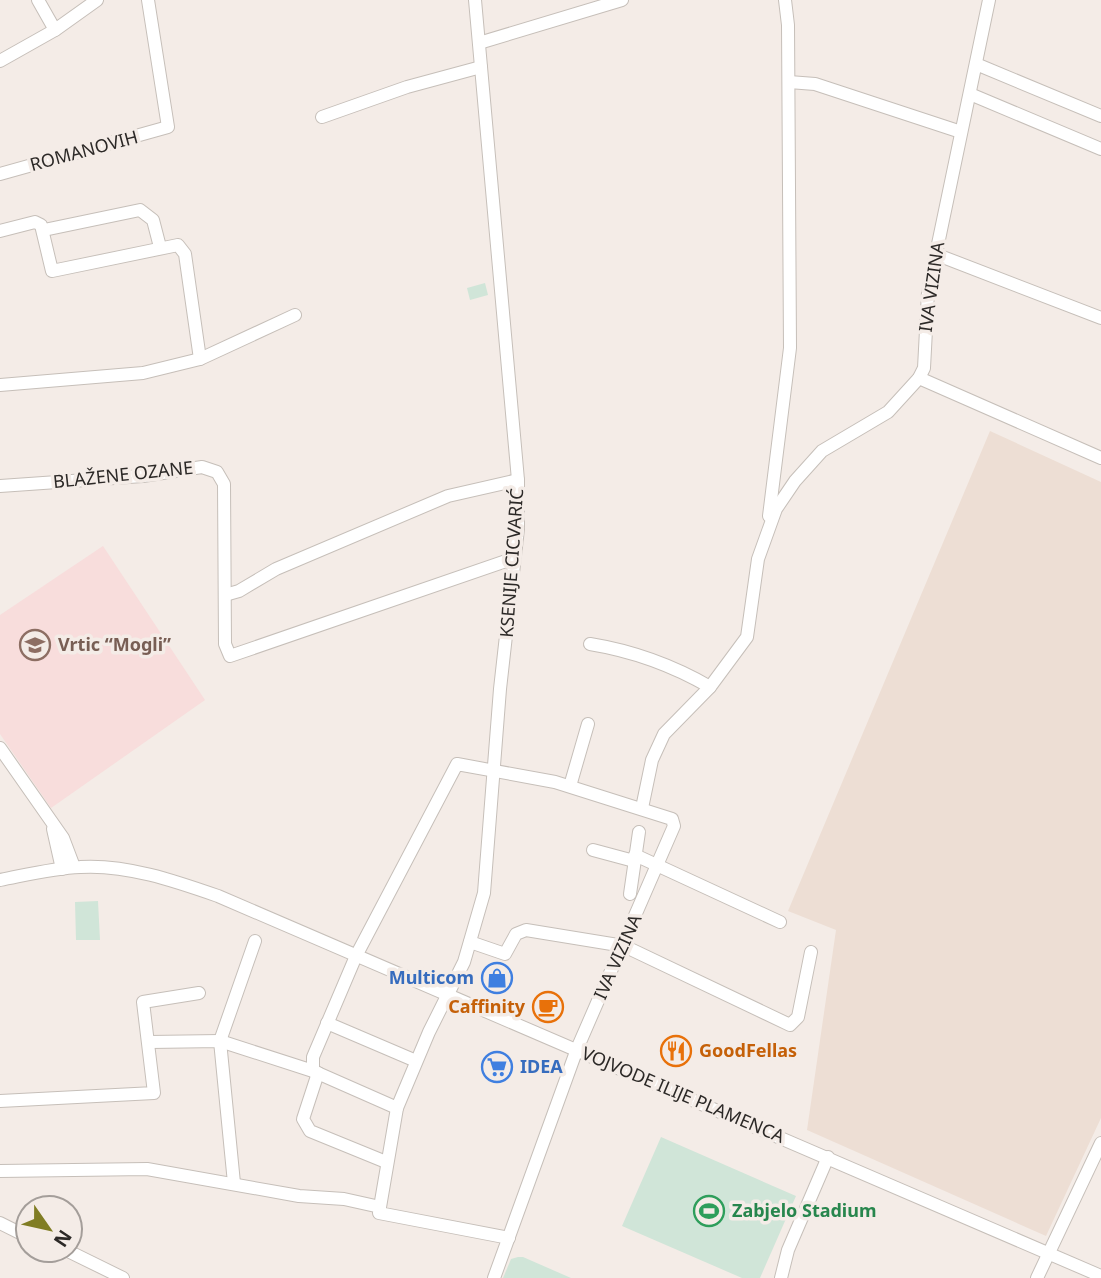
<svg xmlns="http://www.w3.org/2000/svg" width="1101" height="1278" viewBox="0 0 1101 1278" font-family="'Noto Sans',sans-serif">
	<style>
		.built { fill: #edded4 }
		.education { fill: #f8dddc }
		.green { fill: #d0e5d8 }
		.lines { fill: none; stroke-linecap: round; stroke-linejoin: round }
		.minor-casing { stroke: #c6bfb9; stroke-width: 14 }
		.minor { stroke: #fff; stroke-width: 12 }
		.labels { text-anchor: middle; stroke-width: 7; stroke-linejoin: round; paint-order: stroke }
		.street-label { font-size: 18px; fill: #2c2927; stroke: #f4ece7 }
		.education-label { font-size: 18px; font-weight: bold; fill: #785e54; stroke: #f4ece7; text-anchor: start }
		.shop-label { font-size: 18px; font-weight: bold; fill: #366cbe; stroke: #f4ece7; text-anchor: end }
		.food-label { font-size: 18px; font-weight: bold; fill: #c56008; stroke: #f4ece7; text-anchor: end }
		.leisure-label { font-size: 18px; font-weight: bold; fill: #27864d; stroke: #f4ece7; text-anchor: start }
	</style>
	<rect width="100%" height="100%" fill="#f4ece7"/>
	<!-- built -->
	<polygon class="built" points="990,431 1101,482 1101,1118 1046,1236 807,1130 836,930 788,911"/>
	<!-- education -->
	<polygon class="education" points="103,546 205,700 51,808 0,734 0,615"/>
	<!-- green -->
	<g class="green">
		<polygon points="485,283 488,295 470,300 467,288"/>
		<polygon points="98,901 100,940 76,940 75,902"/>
		<polygon points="661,1137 796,1196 760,1278 742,1278 622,1226"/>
		<polygon points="518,1257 523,1257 571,1278 503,1278 511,1259"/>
	</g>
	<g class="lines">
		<!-- minor casing -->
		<g class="minor-casing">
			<g id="minor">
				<polyline points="38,0 55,30"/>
				<polyline points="475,0 518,480 518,529 500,689 484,893 464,962 429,1032 397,1108 379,1213 509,1238"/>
				<polyline points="479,43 622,0"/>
				<polyline points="0,61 55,30 97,0"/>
				<polyline points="976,64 1101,116"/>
				<polyline points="789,82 815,84 961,132"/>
				<polyline points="970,94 1101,149"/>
				<polyline points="322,117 407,87 481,67"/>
				<polyline points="0,174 168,127 148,0"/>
				<polyline points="44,230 140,210 153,220 160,247"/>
				<polyline points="0,231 35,222 41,225 52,271 178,245 185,254 200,359"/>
				<polyline points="935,254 1101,318"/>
				<polyline points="919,378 1101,458"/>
				<polyline points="0,385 143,373 200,359 295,315"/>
				<polyline points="0,486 143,476 202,467 217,472 224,484 225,644 230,656 515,558"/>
				<polyline points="769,516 790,348 788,25 785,0"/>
				<polyline points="225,595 239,591 276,569 448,496 518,480"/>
				<path d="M590,644C633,651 672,665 710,687"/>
				<polyline points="0,748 63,838 74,867"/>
				<polyline points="570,786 588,724"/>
				<polyline points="642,808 652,760 664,734 710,687 747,637 758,559 776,509 795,481 822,451 888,412 919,378 924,368 928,292 989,0"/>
				<polyline points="53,829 62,869"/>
				<polyline points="593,850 634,861"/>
				<polyline points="635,855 780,922"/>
				<path d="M0,880C26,875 54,868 80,867C126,864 175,881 218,896L1101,1276"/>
				<polyline points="630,894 639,832"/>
				<polyline points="470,942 505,954 516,934 526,930 624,946 790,1025 798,1017 811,952"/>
				<polyline points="327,1023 416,1061"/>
				<polyline points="150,1042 220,1041 313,1071 397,1108"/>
				<polyline points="313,1071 313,1057 356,956 457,764 555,782 672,819 674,826 577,1049 494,1278"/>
				<polyline points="318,1073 303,1119 310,1131 386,1162"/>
				<polyline points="0,1101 154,1093 143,1002 199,993"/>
				<polyline points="0,1171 147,1169 299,1196 344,1199 380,1207"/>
				<polyline points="234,1183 220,1041 255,941"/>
				<polyline points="0,1223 28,1237"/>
				<polyline points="66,1250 123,1278"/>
				<polyline points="781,1278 788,1250 828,1157"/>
				<polyline points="1037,1278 1101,1143"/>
			</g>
		</g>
		<!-- minor -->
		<use href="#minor" class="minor"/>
	</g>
	<!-- icons -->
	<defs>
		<g id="school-ring" transform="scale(1.575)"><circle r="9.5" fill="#f4ece7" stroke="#8d6e63" stroke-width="1.5"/><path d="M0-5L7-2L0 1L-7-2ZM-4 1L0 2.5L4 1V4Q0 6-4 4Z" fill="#8d6e63"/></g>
		<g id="shop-ring" transform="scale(1.575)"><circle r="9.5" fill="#f4ece7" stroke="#3f7fe0" stroke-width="1.5"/><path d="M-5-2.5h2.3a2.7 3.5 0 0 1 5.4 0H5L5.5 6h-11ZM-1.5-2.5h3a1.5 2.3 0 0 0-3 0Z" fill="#3f7fe0"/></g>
		<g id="cafe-ring" transform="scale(1.575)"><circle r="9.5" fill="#f4ece7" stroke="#e8710a" stroke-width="1.5"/><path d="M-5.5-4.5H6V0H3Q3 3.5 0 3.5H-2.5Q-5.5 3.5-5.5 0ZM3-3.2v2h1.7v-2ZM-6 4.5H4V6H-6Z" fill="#e8710a"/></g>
		<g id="restaurant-ring" transform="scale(1.575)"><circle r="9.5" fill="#f4ece7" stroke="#e8710a" stroke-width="1.5"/><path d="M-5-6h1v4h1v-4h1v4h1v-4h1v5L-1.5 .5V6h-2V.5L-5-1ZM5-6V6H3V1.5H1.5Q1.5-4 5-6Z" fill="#e8710a"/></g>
		<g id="supermarket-ring" transform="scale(1.575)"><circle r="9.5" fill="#f4ece7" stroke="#3f7fe0" stroke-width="1.5"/><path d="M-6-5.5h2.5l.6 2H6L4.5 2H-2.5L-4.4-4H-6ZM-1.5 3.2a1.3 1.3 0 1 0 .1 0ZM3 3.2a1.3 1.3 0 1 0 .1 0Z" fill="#3f7fe0"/></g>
		<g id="stadium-ring" transform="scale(1.575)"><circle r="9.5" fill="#f4ece7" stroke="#2e9e5b" stroke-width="1.5"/><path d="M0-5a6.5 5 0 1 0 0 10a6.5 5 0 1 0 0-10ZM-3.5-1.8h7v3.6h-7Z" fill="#2e9e5b"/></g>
	</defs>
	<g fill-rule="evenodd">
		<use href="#school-ring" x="35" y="645"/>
		<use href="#shop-ring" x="497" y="978"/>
		<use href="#cafe-ring" x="548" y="1007"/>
		<use href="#restaurant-ring" x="676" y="1051"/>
		<use href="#supermarket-ring" x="497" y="1067"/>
		<use href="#stadium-ring" x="709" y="1211"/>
	</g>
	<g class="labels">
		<!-- street labels -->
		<g class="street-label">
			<text transform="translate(84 151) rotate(-15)" y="6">ROMANOVIH</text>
			<text transform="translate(932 287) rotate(-82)" y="6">IVA VIZINA</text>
			<text transform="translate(123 475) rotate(-6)" y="6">BLAŽENE OZANE</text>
			<text transform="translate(512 563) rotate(-86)" y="6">KSENIJE CICVARIĆ</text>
			<text transform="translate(618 957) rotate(-66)" y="6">IVA VIZINA</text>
			<text transform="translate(683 1095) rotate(23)" y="6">VOJVODE ILIJE PLAMENCA</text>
		</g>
		<!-- education labels -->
		<g class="education-label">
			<text x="58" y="651">Vrtic “Mogli”</text>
		</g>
		<!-- shop labels -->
		<g class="shop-label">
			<text x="474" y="984">Multicom</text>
			<text x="520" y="1073" text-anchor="start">IDEA</text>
		</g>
		<!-- food labels -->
		<g class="food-label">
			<text x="525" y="1013">Caffinity</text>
			<text x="699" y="1057" text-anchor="start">GoodFellas</text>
		</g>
		<!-- leisure labels -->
		<g class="leisure-label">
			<text x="732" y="1217">Zabjelo Stadium</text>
		</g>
	</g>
	<!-- north arrow -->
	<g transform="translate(49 1229) rotate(124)"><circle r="33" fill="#f4ece7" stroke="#a49e9a" stroke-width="2"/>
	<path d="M0-5L12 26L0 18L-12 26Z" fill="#807d24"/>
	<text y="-10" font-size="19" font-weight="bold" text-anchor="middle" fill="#2c2927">N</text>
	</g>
</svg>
